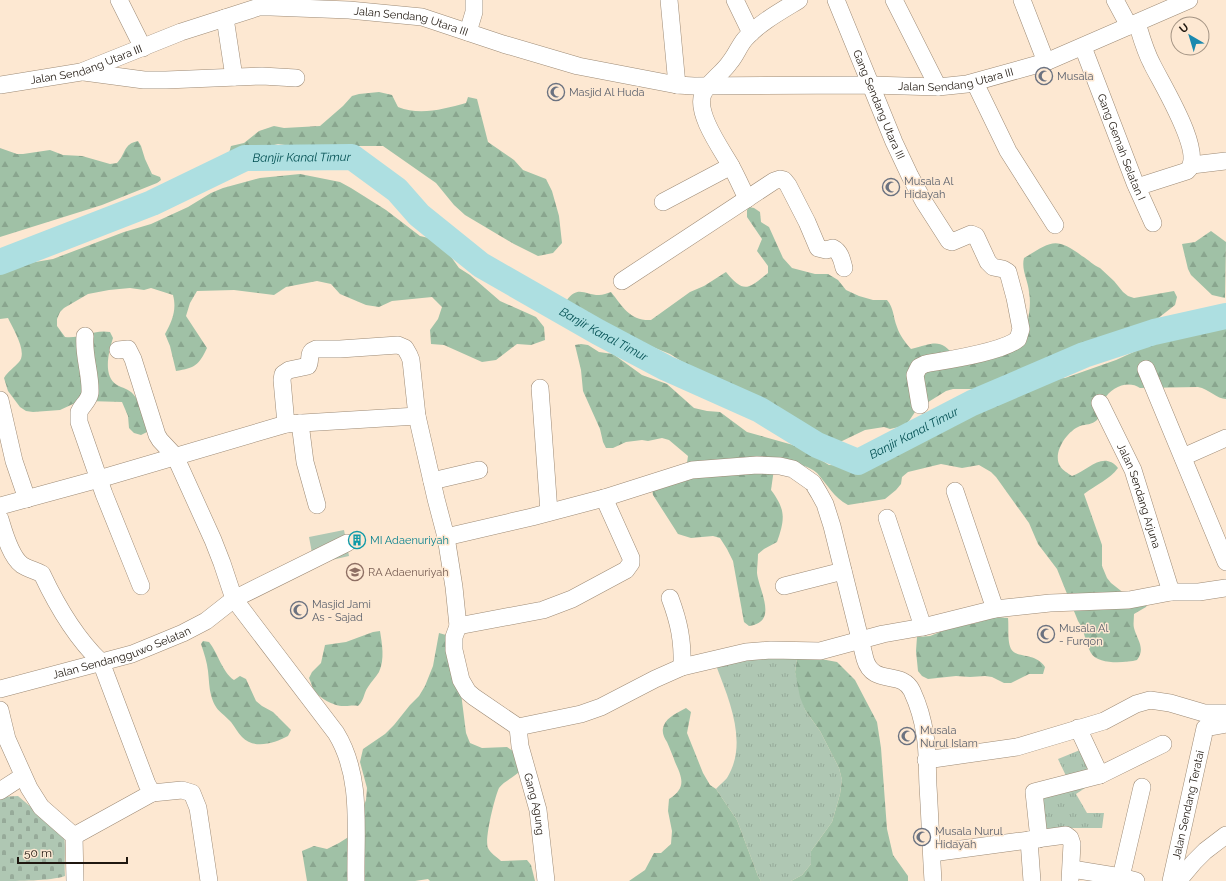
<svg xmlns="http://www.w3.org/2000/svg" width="1226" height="881" viewBox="0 0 1226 881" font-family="Raleway,sans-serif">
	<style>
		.grass { fill: url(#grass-tufts) }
		.forest { fill: url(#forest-firs) }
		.cemetery { fill: url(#cemetery-stones) }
		.pitch { fill: #afc7b3 }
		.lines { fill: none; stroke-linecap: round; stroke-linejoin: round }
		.river { stroke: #addfe1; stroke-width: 26 }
		.street-casing { stroke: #9d8a75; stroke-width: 18 }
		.street { stroke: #fff; stroke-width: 17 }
		.labels { text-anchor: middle; stroke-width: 3; stroke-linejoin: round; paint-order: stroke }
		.street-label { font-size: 11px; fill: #1f170f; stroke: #fde8d2 }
		.worship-label { font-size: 11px; fill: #5b616d; stroke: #fde8d2; text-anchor: start }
		.culture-label { font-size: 11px; fill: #0d838f; stroke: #fde8d2; text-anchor: start }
		.education-label { font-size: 11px; fill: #785e54; stroke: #fde8d2; text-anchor: start }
		.water-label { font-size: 12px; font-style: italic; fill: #014e51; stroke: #fde8d2 }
	</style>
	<defs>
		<pattern id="grass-tufts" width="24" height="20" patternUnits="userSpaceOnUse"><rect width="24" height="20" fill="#afc7b3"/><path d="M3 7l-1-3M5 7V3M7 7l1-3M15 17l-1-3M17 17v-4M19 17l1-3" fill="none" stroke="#96aa99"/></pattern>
		<pattern id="forest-firs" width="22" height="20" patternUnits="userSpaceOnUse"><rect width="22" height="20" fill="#a0c1a6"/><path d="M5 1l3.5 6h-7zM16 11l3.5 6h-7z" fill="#89a58e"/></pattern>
		<pattern id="cemetery-stones" width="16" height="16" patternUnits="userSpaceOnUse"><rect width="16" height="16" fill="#afc7b3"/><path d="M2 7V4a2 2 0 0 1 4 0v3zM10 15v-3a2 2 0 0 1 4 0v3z" fill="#96aa99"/></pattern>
	</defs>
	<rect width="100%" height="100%" fill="#fde8d2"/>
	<!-- grass -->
	<g class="grass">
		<path d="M787,657L797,659L795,672L805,710L820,731L839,768L842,780L840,794L832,822L811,851V864L802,875L791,881H761L758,876L737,820L716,789C719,785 724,782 727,778C748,744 730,702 717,668L724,662Z"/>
		<polygon points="1085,748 1095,769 1088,786 1076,794 1087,813 1104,813 1102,828 1070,828 1042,832 1032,797 1067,778 1058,759"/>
	</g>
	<!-- forest -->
	<g class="forest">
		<path d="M379,92L392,95L398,107C420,116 444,109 466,103L468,97L477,99L488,142L514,160L523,170L546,179L552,191L559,216L562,243L553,253L538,256L514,244L465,215L454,205L436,183L383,146H329L299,145L292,146L278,144L243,153H229L231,146L244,143L259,131L274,126L284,128L320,126L343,106L352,96L359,94Z"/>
		<path d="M138,141L141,146L145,159L152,174L160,177L161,180L157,183L102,205L0,237V148L17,154H23L50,150L63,155L82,156L110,164L117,163C126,154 123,144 138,141Z"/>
		<path d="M300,174L340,182L351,188L386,210L420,236L433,239L444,247L459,268L470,275L500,301L536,317L544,327L545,340L531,345L517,344L496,360L482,362L444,345L431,344L430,330L438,319L442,307L432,297L392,301L379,307L366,305L340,294L331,284L317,281L286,287L274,295L234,290L197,291L190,303L186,316L207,348C199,365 195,368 176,371L170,346L165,334C172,321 177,310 173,295L151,288L144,290L130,288L109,290L88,294L64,308L60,312L57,319V326L65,337C80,339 94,329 110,332L113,338C109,351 102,376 117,385C122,388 129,389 133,394C140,401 147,422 147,432L141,435L134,433L129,428L128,416L122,402L88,401L73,404L60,410L33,412L26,411L20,407L8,391L4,378C8,371 14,368 19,362C28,352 13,329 8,318L0,319V271L12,266L53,259L124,232L151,224L188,207L211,193L223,188L260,178Z"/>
		<path d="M749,207L754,208L760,212L761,222L769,227L783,258L792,268L815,274H828L838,280L846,290L859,296L873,300H887C894,308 893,317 897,327C900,336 905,342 911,349C935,343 940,337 957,359L1024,338C1027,323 1032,308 1029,292C1028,280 1021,270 1024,258C1051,242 1055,236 1082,256C1089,260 1093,265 1100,268L1114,281L1123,292L1128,296L1134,298L1174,291L1177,297L1175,305L1143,330L1129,333L1079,351L1042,365L1030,372L982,389H953L946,391L917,409L909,421L903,426L890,429L884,427L865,430L838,443L831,442L799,420L780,413L755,399L722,387L670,354L628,337L599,321L585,317L573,311L568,306L567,300C578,285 585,295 599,295C603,295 607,293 611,292C623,307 630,321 651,320L690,292L704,286L726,272C744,294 748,289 768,273V266L757,251L762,239L747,217V210Z"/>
		<polygon points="1211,231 1226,242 1225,298 1212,295 1191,275 1188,269 1182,244 1195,242"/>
		<path d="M1226,328V399C1217,399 1209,389 1198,387L1140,388C1128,380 1111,387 1104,400C1101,406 1102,415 1097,420C1092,425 1086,424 1080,426C1067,431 1052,453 1060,466C1063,471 1068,473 1072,476C1088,471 1103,450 1118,468C1109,480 1097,484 1084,494L1102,545V566L1107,578L1111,583L1125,594L1149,600L1146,607L1134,614C1134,619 1133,624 1134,628C1137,640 1146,648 1137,660C1125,663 1098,665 1091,653C1085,642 1085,631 1078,621L1057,569L1038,544L1029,523L996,477L991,472L979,465L962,468L941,464L908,472L902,477L901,484L896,490L885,499L848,505C834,498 827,484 817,473C808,465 796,464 785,461L774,469L771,490C786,510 785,519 777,542L764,549L758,554C758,560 757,567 757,573C759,591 779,622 749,626L744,622L733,561L727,549L720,538L713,536L691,538L678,534L653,495L652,489L687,463L688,456L669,440L662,438L648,441L642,440L626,442L613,448H606L603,442L600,429L583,391L581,370L575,345L581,344L588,345L599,352L613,354L642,375L667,384L694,408L707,411L720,412L747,432L793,445L806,451L829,465L855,466L880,459L929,436L967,414L1016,396L1052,379L1065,378L1116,360L1158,341Z"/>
		<path d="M995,617L1008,618C1009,627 1007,641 1011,649C1017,659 1035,652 1045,667L1043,674H1029L1011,683H1004L992,677L985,676L970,677L956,676L928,679L922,676L918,671L916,651L917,637L930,636L950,628L976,623Z"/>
		<path d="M380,631C382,644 385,659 379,672C376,677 371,682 368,687C363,694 365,699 358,706C353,705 350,706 345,706C335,707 319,698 314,690C312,687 311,682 309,678L312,672L321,663L325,645L346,642L373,632Z"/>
		<path d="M439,633L446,635L461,693L466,733L470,743L482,748L507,747L513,751L521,770C515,777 504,781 499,788C495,796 484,840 488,848C490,853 497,857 501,861L527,860L531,865L535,881H430L428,879L415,881H307L302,851L314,846L327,849L339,843L350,836L357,825L366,800L367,788L360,762L363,749L385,734L394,725L410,705L419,696L425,686L433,666Z"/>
		<path d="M203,641L209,642C218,653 222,672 234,680L240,676L246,679L256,701L262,706L273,712L291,730L288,736C275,743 254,750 242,737C238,733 235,727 231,722C222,712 215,711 211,695C209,688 209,679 208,671C207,662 204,653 201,644Z"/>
		<polygon points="810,657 837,662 855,680 877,722 881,748 887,829 893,855 908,876 908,881 791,881 802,875 811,864 811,851 832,822 840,794 842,780 839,768 820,731 805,710 800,697 795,672 797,659"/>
		<path d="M686,708L691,712L687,733L703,773L710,785L716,789L737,820L758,876L761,881H629L645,870L654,853H661L671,844L672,831L668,811L669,799C686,788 683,779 675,762C673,756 670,749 667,742C664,737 661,732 664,725C667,717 679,712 686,708Z"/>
	</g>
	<!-- cemetery -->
	<path class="cemetery" d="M18,796L64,835C66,848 64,862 65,876C50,881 18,881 0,881V797Z"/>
	<!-- pitch -->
	<polygon class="pitch" points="344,530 349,556 314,564 309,537"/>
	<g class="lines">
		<!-- river -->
		<path class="river" id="s1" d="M0,262L152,203L245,158L352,157L397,190L419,215L481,265L598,332L666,368L760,410L817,445L858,462L972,403L1084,355L1154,332L1226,316"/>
		<!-- street casing -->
		<g class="street-casing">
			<g id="street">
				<polyline points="119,0 143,48"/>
				<polyline points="669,0 677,85"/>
				<polyline points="735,0 751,33"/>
				<path id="s2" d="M836,0L894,142L910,176L924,202L949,241L952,242L971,234L976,236L988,262L993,267L1003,269L1008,272L1015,298L1021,329L1018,339C1003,352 947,360 925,364L919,367L915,375L920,405"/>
				<polyline points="894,0 938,87"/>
				<polyline points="1022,0 1046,62"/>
				<polyline points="1115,0 1129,26"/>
				<polyline points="225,18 234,77"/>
				<path d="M1137,23C1141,36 1145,51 1152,64C1161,83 1206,154 1187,171L1137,187"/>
				<polyline points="468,32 474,12 474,0"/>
				<path id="s3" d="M1083,47L1135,183L1153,223"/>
				<polyline points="84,72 144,80 166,80 262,76 296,78"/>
				<polyline points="975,83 1008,151 1055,225"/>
				<path id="s4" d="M0,85L81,72L181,32L259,7H271L349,10L422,17L503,44L578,66L677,85L694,86L871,85L938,87L967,84L1046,62L1189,0"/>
				<polyline points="1192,165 1226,161"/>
				<path d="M747,199C742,188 737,177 731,166C722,150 695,113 703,94C707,83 723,73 730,62C736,55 739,46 745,39C759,23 781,11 799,0"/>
				<polyline points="663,202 731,166"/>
				<path d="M622,281L774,181L780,179L784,180L788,185L807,222L818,248L826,250L833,248C841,252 842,261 844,268"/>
				<path d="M85,336C83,355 91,374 90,393C89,401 82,405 79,412C79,415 79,419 79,422L104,494L141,586"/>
				<path d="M118,350L128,349L133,359L157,435L160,440L175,456L213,540L222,563L234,599L336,733C363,777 355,831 356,881"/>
				<polyline points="1146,369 1226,562"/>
				<polyline points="540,388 549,512"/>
				<polyline points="0,400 14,461 27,499"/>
				<path id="s5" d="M1100,403L1133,470L1171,592"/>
				<polyline points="300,423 305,462 317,505"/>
				<path d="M286,424L282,380L283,374L289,370L308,366C311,361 308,355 312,351L316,349H340L398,345L405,348L409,355L411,360L417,416L436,499L446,537L454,587L458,626L454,637V650L461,680L468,692L474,697L518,727L581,714L601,707L655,679L682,667L746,652L771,650L820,651L883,634L923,627L995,609L1050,603L1129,600L1171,592H1199L1226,588"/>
				<polyline points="1183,457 1226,438"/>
				<polyline points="432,481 479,470"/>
				<polyline points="955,491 995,609"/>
				<polyline points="0,506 99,479 286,424 417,416"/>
				<polyline points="887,518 923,627"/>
				<path d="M0,519C4,532 10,556 22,565C28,569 35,570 42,574C57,606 76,638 101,662L147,784L152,793L182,790L192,793L198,808L209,881"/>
				<path d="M446,537L532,517L604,498L692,470L757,465L780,466L793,469L813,483L819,493L825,504L832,526L865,659C873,687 902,669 912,691C918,704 923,721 925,735C928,751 927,769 928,786C930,818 931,849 933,881"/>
				<polyline points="784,586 843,571"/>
				<path d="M670,598C679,622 683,641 682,667"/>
				<polyline points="458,626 543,610 572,599 626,570 631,563 631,558 604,498"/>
				<path id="s6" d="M0,689L132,654L183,633L206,621L234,599L347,543"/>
				<polyline points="0,710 7,739 29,788 41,807 74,836 75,881"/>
				<path id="s7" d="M518,727L520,746L538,810L546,881"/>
				<polyline points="1078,728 1100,775"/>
				<polyline points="926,760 1017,747 1104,721 1136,704 1150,700 1170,703 1204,713 1226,713"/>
				<polyline points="0,791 23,776"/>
				<polyline points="74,836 152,793"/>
				<polyline points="1039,839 1034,792 1100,775 1163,744"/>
				<polyline points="1029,840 1032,881"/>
				<polyline points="932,853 1066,835 1070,838 1072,844 1070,881"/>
				<polyline points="1072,869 1121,877 1136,881"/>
				<polyline points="1121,877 1142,787"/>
				<path id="s8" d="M1171,881L1205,728L1226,724"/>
				<polyline points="1178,881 1194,862 1205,851 1226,835"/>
			</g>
		</g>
		<!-- street -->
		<use href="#street" class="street"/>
	</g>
	<!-- icons -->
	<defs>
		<g id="mosque-ring" transform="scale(0.9)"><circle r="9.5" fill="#fde8d2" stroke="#6b7280" stroke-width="1.5"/><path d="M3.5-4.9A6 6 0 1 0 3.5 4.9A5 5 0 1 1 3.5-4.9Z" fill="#6b7280"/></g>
		<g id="building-ring" transform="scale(0.9)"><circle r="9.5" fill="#fde8d2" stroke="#0f9aa8" stroke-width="1.5"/><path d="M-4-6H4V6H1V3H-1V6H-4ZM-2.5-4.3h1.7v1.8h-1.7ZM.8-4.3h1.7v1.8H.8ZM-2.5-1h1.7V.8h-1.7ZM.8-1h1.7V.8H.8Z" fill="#0f9aa8"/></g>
		<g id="school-ring" transform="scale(0.9)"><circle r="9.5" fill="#fde8d2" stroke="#8d6e63" stroke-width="1.5"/><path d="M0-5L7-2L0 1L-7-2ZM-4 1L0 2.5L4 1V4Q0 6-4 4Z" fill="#8d6e63"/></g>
	</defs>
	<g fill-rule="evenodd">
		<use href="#mosque-ring" x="1044" y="76"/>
		<use href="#mosque-ring" x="556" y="92"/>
		<use href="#mosque-ring" x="891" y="187"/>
		<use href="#building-ring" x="357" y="540"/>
		<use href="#school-ring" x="355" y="572"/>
		<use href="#mosque-ring" x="299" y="610"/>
		<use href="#mosque-ring" x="1046" y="634"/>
		<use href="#mosque-ring" x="907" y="736"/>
		<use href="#mosque-ring" x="922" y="837"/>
	</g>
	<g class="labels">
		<!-- street labels -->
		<g class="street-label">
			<text dy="4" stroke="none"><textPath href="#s4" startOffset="425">Jalan Sendang Utara III</textPath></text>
			<text dy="4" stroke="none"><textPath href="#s4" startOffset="89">Jalan Sendang Utara III</textPath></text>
			<text dy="4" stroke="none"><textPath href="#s4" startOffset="979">Jalan Sendang Utara III</textPath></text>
			<text dy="4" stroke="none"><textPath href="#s2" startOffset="113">Gang Sendang Utara III</textPath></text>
			<text dy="4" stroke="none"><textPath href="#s3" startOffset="107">Gang Gemah Selatan I</textPath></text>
			<text dy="4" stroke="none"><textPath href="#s5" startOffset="101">Jalan Sendang Arjuna</textPath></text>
			<text dy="4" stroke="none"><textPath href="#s6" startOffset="127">Jalan Sendangguwo Selatan</textPath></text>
			<text dy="4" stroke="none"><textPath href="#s7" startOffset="79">Gang Agung</textPath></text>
			<text dy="4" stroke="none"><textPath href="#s8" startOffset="78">Jalan Sendang Teratai</textPath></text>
		</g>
		<!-- worship labels -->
		<g class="worship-label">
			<text x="1057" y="80">Musala</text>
			<text x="569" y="96">Masjid Al Huda</text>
			<text x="904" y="185">Musala Al<tspan x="904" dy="13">Hidayah</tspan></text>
			<text x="312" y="608">Masjid Jami<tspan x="312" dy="13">As - Sajad</tspan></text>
			<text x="1059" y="632">Musala Al<tspan x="1059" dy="13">- Furqon</tspan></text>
			<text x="920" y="734">Musala<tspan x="920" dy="13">Nurul Islam</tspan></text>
			<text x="935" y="835">Musala Nurul<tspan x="935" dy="13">Hidayah</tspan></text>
		</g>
		<!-- culture labels -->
		<g class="culture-label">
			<text x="370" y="544">MI Adaenuriyah</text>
		</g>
		<!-- education labels -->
		<g class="education-label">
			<text x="368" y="576">RA Adaenuriyah</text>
		</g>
		<!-- water labels -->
		<g class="water-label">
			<text dy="4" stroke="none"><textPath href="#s1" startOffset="323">Banjir Kanal Timur</textPath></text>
			<text dy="4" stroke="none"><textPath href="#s1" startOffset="683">Banjir Kanal Timur</textPath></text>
			<text dy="4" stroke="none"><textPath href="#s1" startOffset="1031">Banjir Kanal Timur</textPath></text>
		</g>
	</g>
	<!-- north arrow -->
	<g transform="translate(1190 36) rotate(322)"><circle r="19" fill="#fde8d2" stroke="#a49484"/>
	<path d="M0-3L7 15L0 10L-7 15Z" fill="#1a89af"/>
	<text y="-6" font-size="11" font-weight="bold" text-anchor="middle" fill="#1f170f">U</text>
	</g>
	<!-- scale -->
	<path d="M18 857v6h109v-6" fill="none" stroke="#1f170f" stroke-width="2"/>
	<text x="24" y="857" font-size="12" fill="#1f170f" stroke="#fde8d2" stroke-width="3" paint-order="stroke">50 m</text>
</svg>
